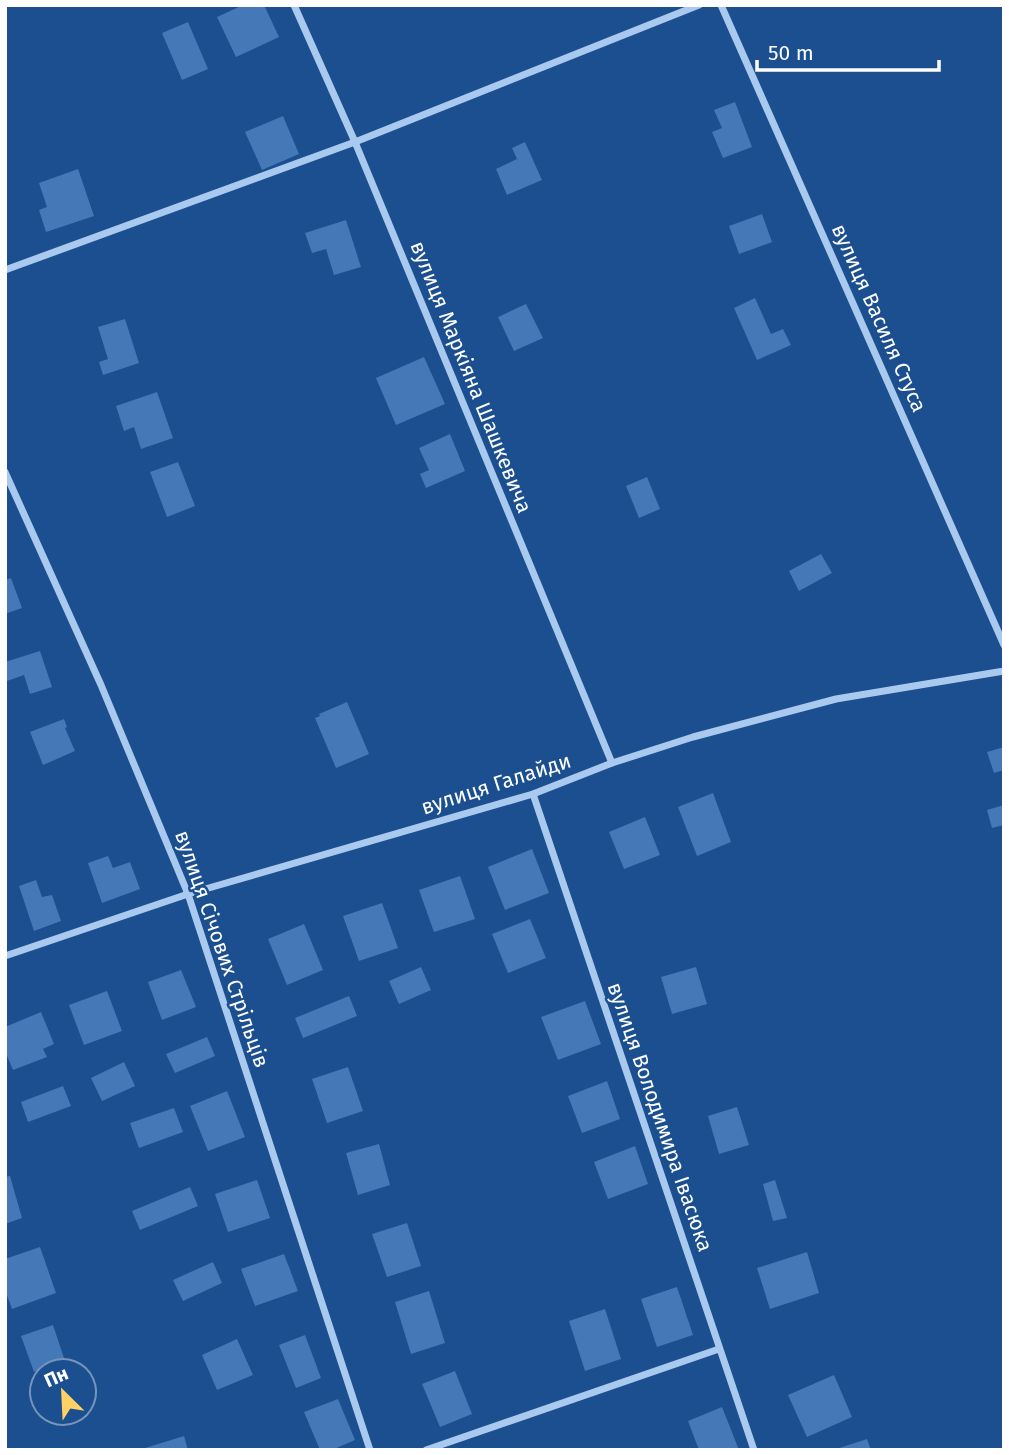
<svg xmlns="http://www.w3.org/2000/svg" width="1009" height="1455" viewBox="0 0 1009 1455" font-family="'Fira Sans',sans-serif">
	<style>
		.building { fill: #4478b7 }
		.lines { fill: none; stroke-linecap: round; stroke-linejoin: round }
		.street { stroke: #a9c9ee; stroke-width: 7 }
		.labels { text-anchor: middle; stroke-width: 5; stroke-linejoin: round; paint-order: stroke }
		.street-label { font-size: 21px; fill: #fff; stroke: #1b4f8f }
	</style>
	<rect width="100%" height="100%" fill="#1b4f8f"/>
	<!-- building -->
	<g class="building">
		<polygon points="243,5 264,5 279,37 236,57 217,17"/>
		<polygon points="188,22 208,69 182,80 162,33"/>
		<polygon points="735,102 752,147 723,158 712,132 722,128 714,110"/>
		<polygon points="283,116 299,154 262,170 245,132"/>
		<polygon points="525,142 542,180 507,195 496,169 517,159 512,148"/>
		<polygon points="78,169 94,216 46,232 39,210 47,207 39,183"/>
		<polygon points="762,214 772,242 739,254 729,226"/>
		<polygon points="346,220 361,267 334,275 326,249 312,253 305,233"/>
		<polygon points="755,298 771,334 783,329 791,345 757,360 734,308"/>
		<polygon points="526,304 543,338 514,351 498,317"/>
		<polygon points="125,319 139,363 103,375 99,362 108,359 98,327"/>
		<polygon points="424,357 445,404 396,425 376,378"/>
		<polygon points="157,392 173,438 141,449 134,427 124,431 116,406"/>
		<polygon points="450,434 465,471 426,488 420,474 429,470 419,448"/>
		<polygon points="178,462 195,506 167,517 150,472"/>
		<polygon points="647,477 660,509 639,518 626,486"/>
		<polygon points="821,554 832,573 799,591 789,571"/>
		<polygon points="11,578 22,608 5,614 5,580"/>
		<polygon points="40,651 52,687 30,694 24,675 7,681 5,662"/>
		<polygon points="347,702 369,754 336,768 315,718 320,716 319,714"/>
		<polygon points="64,719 67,727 65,728 75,751 43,765 30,732"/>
		<polygon points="1004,747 1004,770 994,773 987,752"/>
		<polygon points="713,793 731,842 697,856 678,807"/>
		<polygon points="1004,805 1004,825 992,828 987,810"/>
		<polygon points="645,817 660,855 624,869 609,832"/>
		<polygon points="532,849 549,893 505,910 488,867"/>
		<polygon points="108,856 113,868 130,862 140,889 102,903 88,863"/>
		<polygon points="460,876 475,919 434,932 419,890"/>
		<polygon points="36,880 42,897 52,895 61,921 34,931 19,886"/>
		<polygon points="382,903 398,948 359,961 343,916"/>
		<polygon points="530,919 546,958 508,973 492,934"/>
		<polygon points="304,924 323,970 287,985 268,939"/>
		<polygon points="421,967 431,990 399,1004 389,981"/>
		<polygon points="696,967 707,1004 672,1014 661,977"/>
		<polygon points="181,970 196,1007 162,1020 148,982"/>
		<polygon points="107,991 122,1031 84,1045 69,1005"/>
		<polygon points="349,996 357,1016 303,1038 295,1018"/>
		<polygon points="585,1001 601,1044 558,1060 541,1017"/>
		<polygon points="41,1012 54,1044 43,1049 47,1057 13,1070 5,1051 5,1027"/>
		<polygon points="207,1037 215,1056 175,1073 166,1054"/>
		<polygon points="124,1062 135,1086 102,1101 91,1078"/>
		<polygon points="348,1067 363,1111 327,1123 312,1079"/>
		<polygon points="607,1081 620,1119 582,1133 568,1096"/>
		<polygon points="63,1086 71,1106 28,1122 21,1102"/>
		<polygon points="227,1091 245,1137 208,1151 190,1106"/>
		<polygon points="737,1107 749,1145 719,1154 708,1116"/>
		<polygon points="174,1108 183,1132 139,1148 130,1123"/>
		<polygon points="379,1144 390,1185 358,1195 346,1153"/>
		<polygon points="635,1146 648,1184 608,1199 594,1162"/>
		<polygon points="10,1176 22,1218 5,1224 5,1177"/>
		<polygon points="257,1180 270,1218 228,1232 215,1194"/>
		<polygon points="775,1180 787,1218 773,1221 763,1184"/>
		<polygon points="190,1187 198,1206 140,1230 132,1211"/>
		<polygon points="407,1223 421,1266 387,1277 372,1234"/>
		<polygon points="40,1247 56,1293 12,1309 5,1290 5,1259"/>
		<polygon points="807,1252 819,1293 770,1309 757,1268"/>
		<polygon points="284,1254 298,1291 255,1306 241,1269"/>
		<polygon points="213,1262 222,1283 183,1301 173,1280"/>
		<polygon points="677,1287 693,1335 657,1347 641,1299"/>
		<polygon points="429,1291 445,1343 411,1354 395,1302"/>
		<polygon points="605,1309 621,1359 585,1371 569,1321"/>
		<polygon points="53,1325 65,1361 34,1372 21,1336"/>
		<polygon points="305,1335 321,1378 296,1388 279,1345"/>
		<polygon points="237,1339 253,1375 217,1390 202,1355"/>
		<polygon points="455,1371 472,1414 440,1427 422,1384"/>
		<polygon points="834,1375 852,1417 807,1437 788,1395"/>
		<polygon points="338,1399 355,1440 332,1450 320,1450 304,1412"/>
		<polygon points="722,1407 739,1450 699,1450 688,1421"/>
		<polygon points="184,1436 188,1450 142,1450 142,1449"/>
		<polygon points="867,1439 871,1450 836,1450 836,1449"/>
	</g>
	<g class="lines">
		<!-- street -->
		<g class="street">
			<polyline points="294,5 355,142 612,763"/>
			<polyline points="721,5 1004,645"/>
			<polyline points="5,270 355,142 699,5"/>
			<polyline points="5,472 101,685 188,894 370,1450"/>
			<polyline points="533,794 754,1450"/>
			<polyline points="5,956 188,894 533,794 612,763 693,737 836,699 1004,671"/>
			<polyline points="426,1450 719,1349"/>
		</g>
	</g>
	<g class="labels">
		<!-- street labels -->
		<g class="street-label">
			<text transform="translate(879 318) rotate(66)" y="7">вулиця Василя Стуса</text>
			<text transform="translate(471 377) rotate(68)" y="7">вулиця Маркіяна Шашкевича</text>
			<text transform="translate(496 784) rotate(-18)" y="7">вулиця Галайди</text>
			<text transform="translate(222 949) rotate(71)" y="7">вулиця Січових Стрільців</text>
			<text transform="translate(660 1117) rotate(71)" y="7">вулиця Володимира Івасюка</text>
		</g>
	</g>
	<!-- border -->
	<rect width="1009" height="1455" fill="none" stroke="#ffffff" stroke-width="14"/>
	<!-- north arrow -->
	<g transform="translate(63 1392) rotate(336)"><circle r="33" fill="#1b4f8f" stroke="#7695bc" stroke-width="2"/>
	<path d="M0-5L12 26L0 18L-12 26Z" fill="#ffd166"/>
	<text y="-10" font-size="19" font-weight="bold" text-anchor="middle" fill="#ffffff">Пн</text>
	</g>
	<!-- scale -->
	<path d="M757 60v10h182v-10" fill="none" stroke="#ffffff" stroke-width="3.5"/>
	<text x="768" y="60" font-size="21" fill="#ffffff" stroke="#1b4f8f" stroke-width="5" paint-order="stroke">50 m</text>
</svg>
